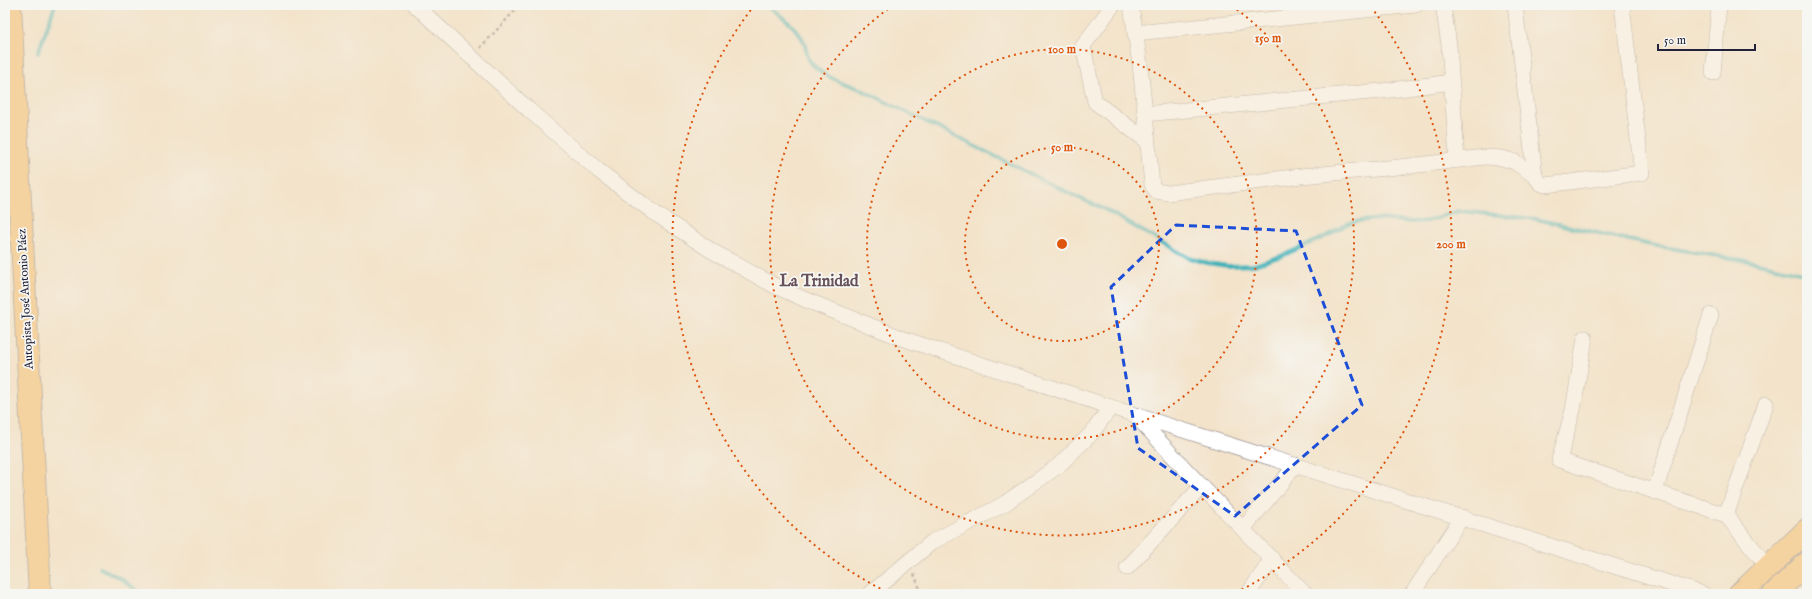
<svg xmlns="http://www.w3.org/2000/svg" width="1812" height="599" viewBox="0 0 1812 599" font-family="'IM FELL English',serif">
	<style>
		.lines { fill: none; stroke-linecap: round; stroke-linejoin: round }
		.stream { stroke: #42b2ba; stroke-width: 4 }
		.street-casing { stroke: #8a8283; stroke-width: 16 }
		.primary-casing { stroke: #8a8283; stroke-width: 24 }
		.highway-casing { stroke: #8a8283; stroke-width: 24 }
		.path { stroke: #8a8283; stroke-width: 2.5; stroke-dasharray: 3 3; stroke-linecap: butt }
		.street { stroke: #fff; stroke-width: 15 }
		.primary { stroke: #f9bf6d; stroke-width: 22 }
		.highway { stroke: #f9bf6d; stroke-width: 22 }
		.marked { fill: none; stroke: #1d4ed8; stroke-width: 3; stroke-dasharray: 8 5; stroke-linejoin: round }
		.ring { fill: none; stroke: #de560e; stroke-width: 2; stroke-dasharray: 2 4 }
		.labels { text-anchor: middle; stroke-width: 3.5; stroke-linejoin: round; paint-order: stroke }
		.street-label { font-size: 12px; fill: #22223b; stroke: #f6f6f2 }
		.district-label { font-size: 16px; font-weight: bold; fill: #665059; stroke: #f6f6f2 }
		.centre { fill: #de560e; stroke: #f6f6f2; stroke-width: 2 }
		.ring-label { font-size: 12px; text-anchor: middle; font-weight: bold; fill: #de560e; stroke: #f6f6f2; stroke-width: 3.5; stroke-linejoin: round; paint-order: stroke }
	</style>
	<rect width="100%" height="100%" fill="#f6f6f2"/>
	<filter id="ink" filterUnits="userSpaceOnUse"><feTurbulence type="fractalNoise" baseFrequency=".025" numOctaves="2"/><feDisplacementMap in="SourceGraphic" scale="8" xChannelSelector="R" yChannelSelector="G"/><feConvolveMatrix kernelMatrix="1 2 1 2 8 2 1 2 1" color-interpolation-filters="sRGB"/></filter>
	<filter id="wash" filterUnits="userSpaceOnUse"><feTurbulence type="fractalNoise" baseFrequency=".012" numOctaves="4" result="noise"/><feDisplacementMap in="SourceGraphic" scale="16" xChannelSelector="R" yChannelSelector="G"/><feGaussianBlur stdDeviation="0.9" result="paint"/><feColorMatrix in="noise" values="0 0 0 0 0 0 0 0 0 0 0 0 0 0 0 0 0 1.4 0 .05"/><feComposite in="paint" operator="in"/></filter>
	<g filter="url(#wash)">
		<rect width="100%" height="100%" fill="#f3e3cb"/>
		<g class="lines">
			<!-- stream -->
			<g class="stream">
				<path d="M767,5C780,15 797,27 804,42C807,50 806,59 813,65C826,78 844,83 860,89L1079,198L1104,209L1189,258L1207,263L1228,266L1254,265L1284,255L1329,235L1347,224L1360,221L1378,219L1411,222L1427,221L1459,211L1536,219L1651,245L1754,262L1807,274"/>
				<polyline points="38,53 55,5"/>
				<polyline points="100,568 120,578 142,594"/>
			</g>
		</g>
	</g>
	<g filter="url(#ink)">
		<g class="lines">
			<!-- street casing -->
			<g class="street-casing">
				<g id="street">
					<polyline points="415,5 529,110 599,171 656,214 712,251 777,287 806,300 904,339 1135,415 1703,594"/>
					<polyline points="1113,5 1083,46 1095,102 1147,141"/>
					<polyline points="1131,5 1140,64 1152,185 1156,191 1168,193 1301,176 1409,166 1485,157 1502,158 1515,162 1535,176 1540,183 1545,185 1642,173 1622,5"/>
					<polyline points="1443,5 1449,45 1457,160"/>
					<polyline points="1515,5 1535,176"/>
					<polyline points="1135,33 1416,5"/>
					<polyline points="1713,73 1719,5"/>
					<polyline points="1145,114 1391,90 1452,82"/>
					<polyline points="1585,338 1573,410 1559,460 1726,515 1768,567"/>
					<polyline points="1135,415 1188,472 1305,594"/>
					<polyline points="1655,491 1711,315"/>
					<polyline points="1726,515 1766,404"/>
					<polyline points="1243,529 1296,465"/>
					<polyline points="1127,568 1202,486"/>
					<polyline points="870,594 932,542 1004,504 1058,466 1091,434 1111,407"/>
					<polyline points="1248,594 1272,559"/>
					<polyline points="1412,594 1462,517"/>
				</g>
			</g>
			<!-- primary casing -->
			<g class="primary-casing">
				<g id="primary">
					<polyline points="1740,594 1807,530"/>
					<polyline points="1774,594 1807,563"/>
				</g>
			</g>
			<!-- highway casing -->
			<g class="highway-casing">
				<polyline id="highway" points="10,5 40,594"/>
			</g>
			<!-- path -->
			<g class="path">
				<polyline points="480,48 520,5"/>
				<polyline points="914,574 922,594"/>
			</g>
			<!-- street -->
			<use href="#street" class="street"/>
			<!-- primary -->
			<use href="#primary" class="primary"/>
			<!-- highway -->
			<use href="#highway" class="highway"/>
		</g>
	</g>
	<!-- marked area -->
	<path d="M0 0H1812V599H0ZM1176,225L1296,231L1362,405L1235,516L1138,448L1111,287Z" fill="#f3e3cb" fill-opacity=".55" fill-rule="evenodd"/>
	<path class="marked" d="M1176,225L1296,231L1362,405L1235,516L1138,448L1111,287Z"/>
	<!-- distance rings -->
	<g class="ring">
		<circle cx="1062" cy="244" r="97"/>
		<circle cx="1062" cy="244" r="195"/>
		<path d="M1232 6A292 292 0 1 1 892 6"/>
		<path d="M891 594A389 389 0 0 1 753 7M1371 7A389 389 0 0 1 1233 594"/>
	</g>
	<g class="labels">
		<!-- street labels -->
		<g class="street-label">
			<text transform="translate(25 299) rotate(-93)" y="4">Autopista José Antonio Páez</text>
		</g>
		<!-- district labels -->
		<g class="district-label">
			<text x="819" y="286">La Trinidad</text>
		</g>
	</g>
	<circle cx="1062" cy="244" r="6" class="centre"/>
	<g class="ring-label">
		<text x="1268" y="42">150 m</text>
		<text x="1062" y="53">100 m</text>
		<text x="1062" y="151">50 m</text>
		<text x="1451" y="248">200 m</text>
	</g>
	<!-- margin -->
	<rect width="1812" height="599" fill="none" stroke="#f6f6f2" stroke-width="20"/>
	<!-- scale -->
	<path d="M1658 44v6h97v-6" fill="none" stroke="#22223b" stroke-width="2"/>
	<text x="1664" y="44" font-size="12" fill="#22223b" stroke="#f6f6f2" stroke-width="3" paint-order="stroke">50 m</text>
</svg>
